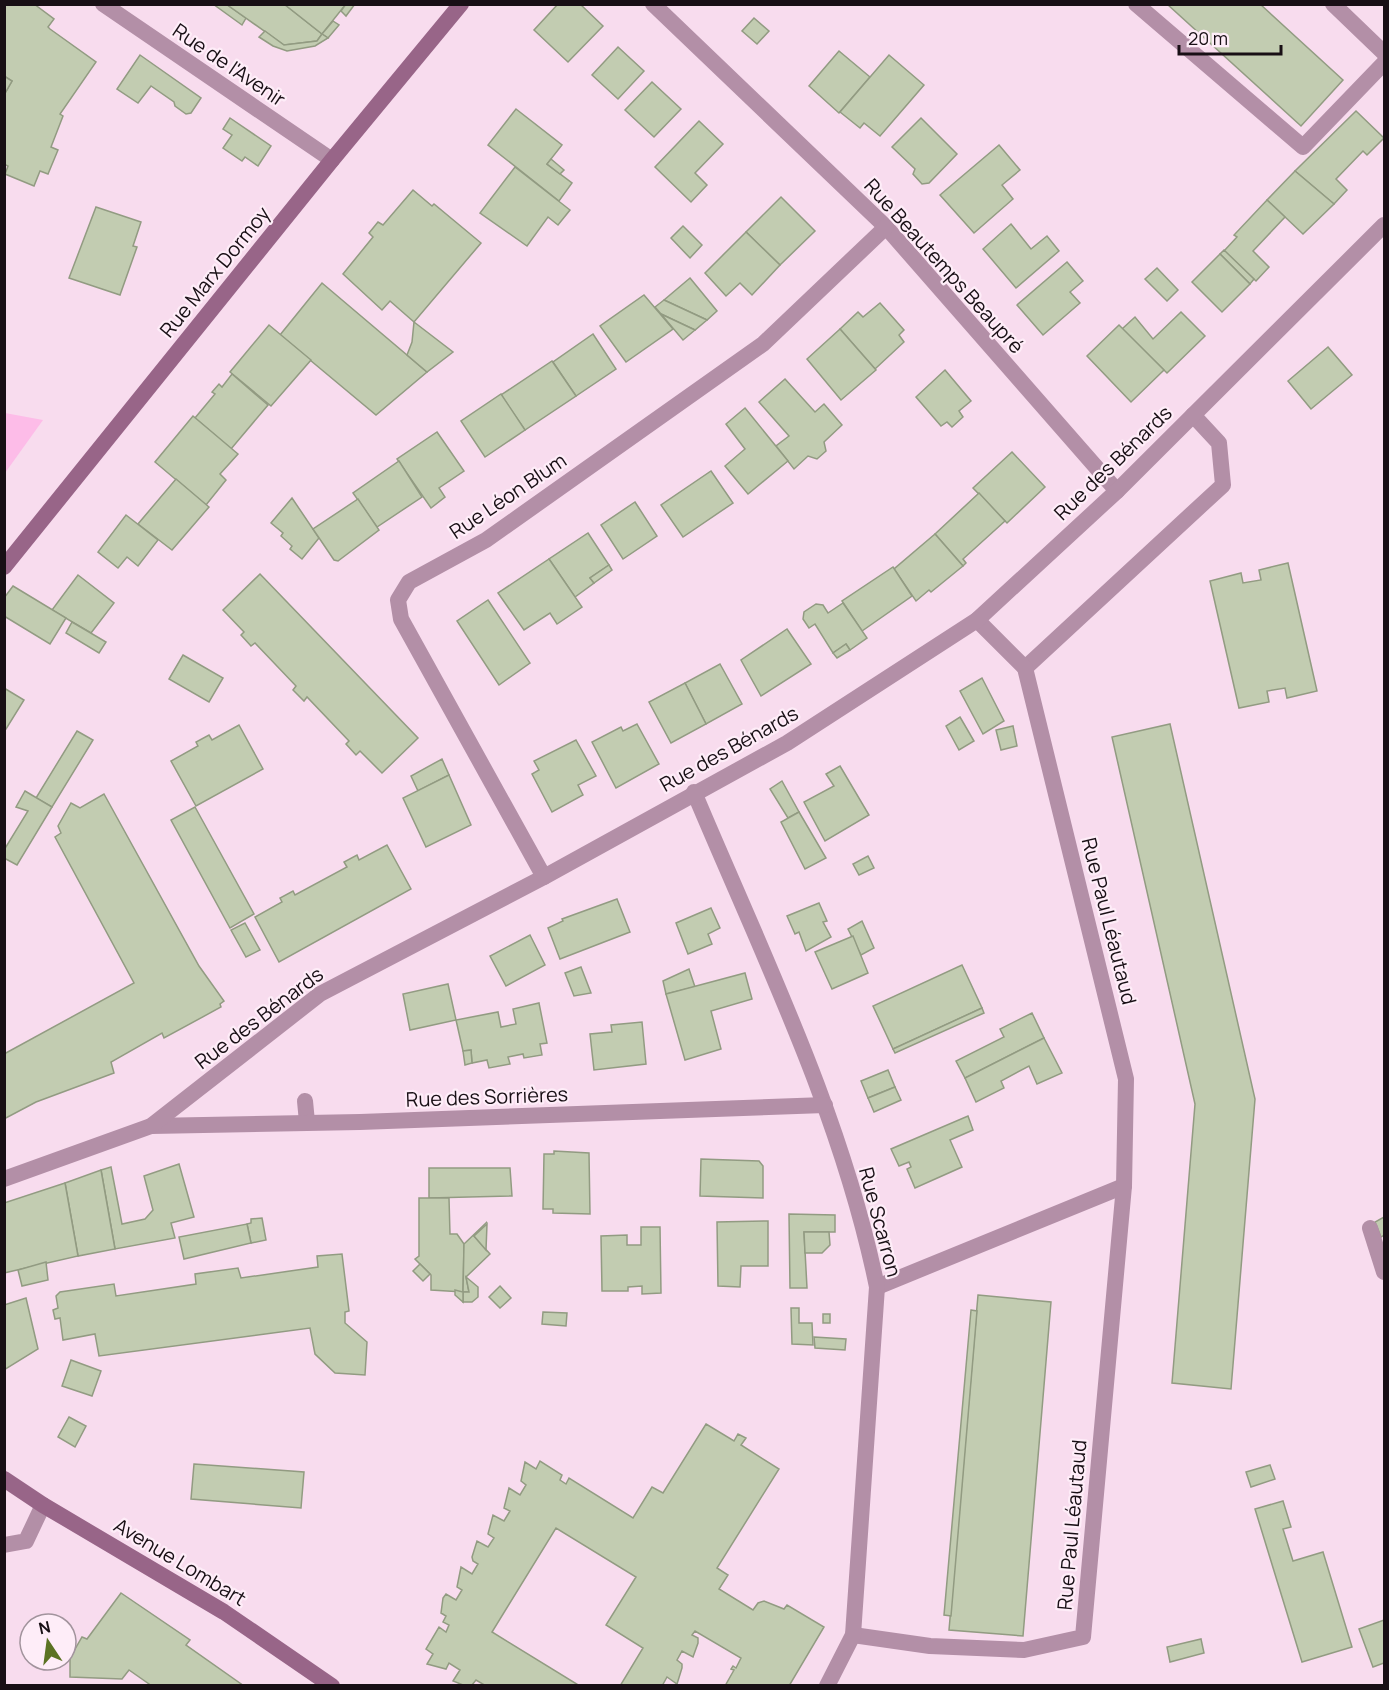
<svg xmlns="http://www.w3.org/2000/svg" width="1389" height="1690" viewBox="0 0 1389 1690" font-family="Manrope,sans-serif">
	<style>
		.green { fill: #fdbce8 }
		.building { fill: #c2ccb1; stroke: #929b82; stroke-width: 1.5 }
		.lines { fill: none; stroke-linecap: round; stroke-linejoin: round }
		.service { stroke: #b38fa7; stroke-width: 16 }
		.minor { stroke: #b38fa7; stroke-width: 16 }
		.secondary { stroke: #986588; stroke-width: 16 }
		.labels { text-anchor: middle; stroke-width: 4.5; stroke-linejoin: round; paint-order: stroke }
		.street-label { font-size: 20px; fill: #180f15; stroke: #feedf8 }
	</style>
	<rect width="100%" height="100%" fill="#f8dcee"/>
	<!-- green -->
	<polygon class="green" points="5,413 43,420 5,473 4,413"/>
	<!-- building -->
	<g class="building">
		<polygon points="4,4 34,4 54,19 48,27 50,29 96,62 60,114 63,116 51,147 58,150 48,174 40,171 34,186 5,174 8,166 4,164 4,95 12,81 4,76"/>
		<polygon points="213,4 226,4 246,18 242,25"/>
		<polygon points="226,4 284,4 322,34 317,41 284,45"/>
		<polygon points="284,4 346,4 322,34"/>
		<polygon points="346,4 355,4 346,16 341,11"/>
		<polygon points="558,4 580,4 603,26 568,62 534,30"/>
		<polygon points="1167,4 1260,4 1343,80 1301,126"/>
		<polygon points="754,18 769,31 757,44 742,31"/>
		<polygon points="333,21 339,25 328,38 322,34"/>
		<polygon points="265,31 284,45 317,41 322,34 328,38 315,46 287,51 273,46 259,37"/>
		<polygon points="618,47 644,71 618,99 592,75"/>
		<polygon points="839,51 870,77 839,113 809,86"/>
		<polygon points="140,55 201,98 191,113 186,114 175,106 174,102 151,86 138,103 117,89"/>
		<polygon points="889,55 924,85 880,136 864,123 860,128 840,112"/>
		<polygon points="4,76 12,81 4,95"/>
		<polygon points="652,82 681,109 654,137 625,110"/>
		<polygon points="516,109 562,145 547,164 572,183 559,201 488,145"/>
		<polygon points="1356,111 1384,138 1367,155 1363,151 1336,179 1347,190 1334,204 1295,171"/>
		<polygon points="230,118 271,146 258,166 245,157 242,161 223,148 232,135 223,129"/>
		<polygon points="921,118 957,154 929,183 922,184 913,174 915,169 892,147"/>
		<polygon points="699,121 723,144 695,173 707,185 691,202 655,167"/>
		<polygon points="999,145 1020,170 1002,185 1013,199 974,233 940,195"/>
		<polygon points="551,159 564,170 560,174 547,164"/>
		<polygon points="515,167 570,210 558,225 548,217 527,246 480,213"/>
		<polygon points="1295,171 1334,204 1303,234 1267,200"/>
		<polygon points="413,190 432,206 434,204 481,243 414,322 390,301 382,310 343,274 373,237 369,233 378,222 383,225"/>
		<polygon points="781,197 815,231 780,265 746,232"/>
		<polygon points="1267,200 1285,217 1253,251 1269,267 1256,281 1224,251 1237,237 1234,235"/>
		<polygon points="96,207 141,222 133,246 137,247 120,295 69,278"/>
		<polygon points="1011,224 1031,249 1047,236 1059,251 1016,288 983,249"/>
		<polygon points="683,226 702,245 690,258 671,238"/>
		<polygon points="746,232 780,265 752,295 740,283 726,296 705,273"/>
		<polygon points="1224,250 1254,279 1250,284 1220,254"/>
		<polygon points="1220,254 1250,284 1222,312 1192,282"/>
		<polygon points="1067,262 1083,281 1070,292 1080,303 1043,335 1017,305"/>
		<polygon points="1157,268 1178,290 1167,301 1145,279"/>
		<polygon points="690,278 717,311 707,320 664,300"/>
		<polygon points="322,283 427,372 376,415 280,335"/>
		<polygon points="644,295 673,329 626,362 600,326"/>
		<polygon points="664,300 707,320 695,330 661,314 655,307"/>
		<polygon points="880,303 904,330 899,335 904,342 875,369 840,329 858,312 863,317"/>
		<polygon points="1181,312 1205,336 1167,373 1122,329 1135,317 1153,339"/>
		<polygon points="661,314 695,330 683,340"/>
		<polygon points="414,322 453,352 427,372 407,355 412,342"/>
		<polygon points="269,325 311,360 271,406 230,372"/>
		<polygon points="1119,325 1164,370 1131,402 1087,356"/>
		<polygon points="840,329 876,370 841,400 807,359"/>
		<polygon points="593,334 616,369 576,396 553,362"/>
		<polygon points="1328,347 1352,375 1311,409 1288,381"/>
		<polygon points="552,361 576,396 525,430 501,395"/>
		<polygon points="945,370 971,401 959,411 963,417 952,427 947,422 941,426 916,397"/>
		<polygon points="232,374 268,405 231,449 195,418 215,394 212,392 219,384 222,387"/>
		<polygon points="785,379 815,412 824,404 842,425 824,442 826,451 817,459 808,456 794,469 776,446 789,436 759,402"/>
		<polygon points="501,394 525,430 485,457 461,421"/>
		<polygon points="745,408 788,461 748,494 725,466 745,449 726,424"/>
		<polygon points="193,416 238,454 220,474 226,480 206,505 155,462"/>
		<polygon points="437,432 464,471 439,488 445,497 431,508 397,459"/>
		<polygon points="1012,452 1045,487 1007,523 973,488"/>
		<polygon points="399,461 422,497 377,527 353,493"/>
		<polygon points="711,471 733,503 683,537 661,505"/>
		<polygon points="176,479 209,507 172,550 138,524"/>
		<polygon points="979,493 1005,521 963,559 966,563 963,566 935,534"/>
		<polygon points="292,498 319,538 302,559 290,549 292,546 281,536 283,533 271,523"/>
		<polygon points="358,499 379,530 338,561 334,560 313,529"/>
		<polygon points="635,502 657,536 623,559 601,525"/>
		<polygon points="126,515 158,540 138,566 127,557 118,568 98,552"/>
		<polygon points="588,533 609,565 590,578 594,583 575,597 549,559"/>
		<polygon points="935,534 963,566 931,592 929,590 916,601 894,569"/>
		<polygon points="549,559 582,607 557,624 550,613 524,630 498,593"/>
		<polygon points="1288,563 1317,691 1287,698 1285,688 1267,691 1269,702 1239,708 1210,581 1241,573 1243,583 1261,580 1259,570"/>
		<polygon points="609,565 612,570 594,583 590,578"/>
		<polygon points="893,567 912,596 862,631 842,601"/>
		<polygon points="260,574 418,738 382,773 360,751 356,755 346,744 349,741 307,697 304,701 293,690 296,686 255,643 251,646 241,635 244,632 223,610"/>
		<polygon points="78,575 114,603 91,633 52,610"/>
		<polygon points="13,586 66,618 50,644 4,616 4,598"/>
		<polygon points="488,600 530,663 499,685 457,621"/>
		<polygon points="843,603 867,638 850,650 846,644 833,653 815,624 809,628 803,619 804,612 816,604 823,605 828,613"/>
		<polygon points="72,622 106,642 99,653 66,633"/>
		<polygon points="787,629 811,664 761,696 741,660"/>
		<polygon points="846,644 850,650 837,658 833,653"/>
		<polygon points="183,655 223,678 209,702 169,679"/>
		<polygon points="720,664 742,704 706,724 685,683"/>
		<polygon points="982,678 1004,721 983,734 960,691"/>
		<polygon points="685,683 706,724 671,743 649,702"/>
		<polygon points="4,688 24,700 6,729 4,728"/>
		<polygon points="960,717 974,741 959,750 946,726"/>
		<polygon points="637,724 659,764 616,788 592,742 621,727 623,731"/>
		<polygon points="1170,724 1255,1099 1231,1389 1172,1383 1195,1104 1112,737"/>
		<polygon points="239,725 263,769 196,806 171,761 198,746 196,742 209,735 212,740"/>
		<polygon points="1013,726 1017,746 1001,750 996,730"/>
		<polygon points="77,731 93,740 52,807 36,798"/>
		<polygon points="576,740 596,776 578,785 583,795 552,812 532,774 539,770 534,761"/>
		<polygon points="442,759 449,775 418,791 411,776"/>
		<polygon points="840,766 869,815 825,841 804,802 834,786 826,774"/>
		<polygon points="449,775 471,825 426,847 403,798"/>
		<polygon points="782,781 799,812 788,818 770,789"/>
		<polygon points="25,791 52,807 17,865 4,858 4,850 28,811 16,807"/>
		<polygon points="104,794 199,966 224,1001 220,1004 221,1007 164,1038 162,1033 111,1062 114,1073 36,1102 4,1119 4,1054 134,983 55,837 61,833 58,826 71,803 80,808"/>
		<polygon points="195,807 254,914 230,928 171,820"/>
		<polygon points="799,812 826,858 805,869 781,822"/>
		<polygon points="387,845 411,889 279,962 255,917 282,902 280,898 293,891 295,895 347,867 344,862 357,855 359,860"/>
		<polygon points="868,856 874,868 859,875 853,864"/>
		<polygon points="617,899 630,932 560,959 548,928 563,921 562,919"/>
		<polygon points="819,903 827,921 823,922 831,937 806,951 799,932 795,934 787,916"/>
		<polygon points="711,908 720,928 708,934 712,944 688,954 676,923"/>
		<polygon points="862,921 874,948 861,955 848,929"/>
		<polygon points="245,923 260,950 246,957 231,930"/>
		<polygon points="530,935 545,965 506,986 490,956"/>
		<polygon points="853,936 868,973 832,989 815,952"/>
		<polygon points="962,965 982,1008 893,1049 873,1006"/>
		<polygon points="581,967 591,993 574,996 565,973"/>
		<polygon points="689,969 695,987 666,994 663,981"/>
		<polygon points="745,973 752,999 711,1011 721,1049 685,1060 666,994"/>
		<polygon points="448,984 456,1020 410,1030 403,994"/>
		<polygon points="539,1003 547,1043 540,1044 542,1055 524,1058 523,1054 508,1057 510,1064 489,1068 487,1060 472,1063 471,1050 463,1051 456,1020 498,1012 501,1027 516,1024 513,1009"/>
		<polygon points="982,1008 984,1013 895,1053 893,1049"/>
		<polygon points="1032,1013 1044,1038 965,1078 956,1061 1004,1037 1000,1029"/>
		<polygon points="642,1022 646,1064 594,1070 590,1034 612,1032 611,1025"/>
		<polygon points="1044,1038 1062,1073 1037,1084 1029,1066 1001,1081 1004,1088 976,1102 965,1078"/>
		<polygon points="471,1050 472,1063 465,1065 463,1051"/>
		<polygon points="888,1070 895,1087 868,1098 861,1081"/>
		<polygon points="895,1087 901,1100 874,1112 868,1098"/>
		<polygon points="968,1116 973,1130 950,1140 962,1167 915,1188 907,1169 911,1167 909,1162 899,1166 891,1149"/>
		<polygon points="554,1151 589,1153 590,1214 553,1213 553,1209 543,1209 544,1154 554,1154"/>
		<polygon points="701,1159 759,1161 763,1166 763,1198 700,1196"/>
		<polygon points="179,1164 194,1217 171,1223 175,1238 115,1249 101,1170 111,1167 122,1224 145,1219 153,1210 144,1176"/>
		<polygon points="429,1168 510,1168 512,1196 429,1198"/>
		<polygon points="101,1170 115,1249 78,1256 65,1183"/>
		<polygon points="65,1183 78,1256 4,1273 4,1203"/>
		<polygon points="419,1198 449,1198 450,1234 457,1234 464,1244 463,1292 431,1290 431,1275 415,1259 419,1256"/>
		<polygon points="789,1214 835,1215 835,1232 804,1232 807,1288 790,1288"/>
		<polygon points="1384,1217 1384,1235 1381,1237 1375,1222"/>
		<polygon points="262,1218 266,1240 251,1243 247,1224 251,1223 251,1219"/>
		<polygon points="768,1221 768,1266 741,1266 740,1287 718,1286 717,1222"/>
		<polygon points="487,1222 474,1236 490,1254 466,1277 469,1292 463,1292 464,1244"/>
		<polygon points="247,1224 251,1243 184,1259 179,1237"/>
		<polygon points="487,1224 486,1250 474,1236"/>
		<polygon points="641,1227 660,1227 661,1293 642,1294 642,1286 628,1287 628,1291 602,1291 601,1236 627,1235 627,1245 641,1245"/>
		<polygon points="804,1232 829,1232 830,1245 822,1253 805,1253"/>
		<polygon points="342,1254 349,1311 345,1312 345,1323 367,1342 365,1375 335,1373 315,1354 310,1328 99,1356 95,1334 63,1340 60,1318 55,1319 53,1310 58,1308 56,1296 60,1292 114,1284 116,1296 196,1284 195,1274 238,1268 241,1278 318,1267 317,1256"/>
		<polygon points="46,1262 48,1280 22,1286 18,1270"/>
		<polygon points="420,1264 430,1274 423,1281 413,1271"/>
		<polygon points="466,1277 478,1287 478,1297 472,1302 463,1302 463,1292 469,1292"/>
		<polygon points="500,1286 511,1298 500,1308 489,1297"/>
		<polygon points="455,1290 463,1292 463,1302 455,1295"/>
		<polygon points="978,1295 1051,1302 1023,1636 949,1630"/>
		<polygon points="26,1298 38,1349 4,1370 4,1305"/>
		<polygon points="791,1308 799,1308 799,1323 812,1323 813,1345 792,1344"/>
		<polygon points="971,1310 977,1311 951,1616 944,1615"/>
		<polygon points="543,1312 567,1313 566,1326 542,1324"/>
		<rect x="823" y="1314" width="7" height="9"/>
		<polygon points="814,1337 846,1339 845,1350 815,1348"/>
		<polygon points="71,1360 101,1371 92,1396 62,1386"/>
		<polygon points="69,1417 86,1426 75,1447 58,1437"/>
		<polygon points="706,1424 734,1441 738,1434 746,1438 741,1445 779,1469 717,1568 728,1575 719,1589 753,1610 758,1603 764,1601 784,1609 787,1605 824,1627 789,1686 725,1686 734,1670 731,1669 733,1666 736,1668 741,1658 695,1631 692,1635 698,1638 698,1643 693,1657 682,1651 677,1660 682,1664 682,1668 677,1684 667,1677 662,1686 620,1686 643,1648 606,1625 636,1577 556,1528 492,1632 580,1686 486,1686 476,1680 472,1685 463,1685 453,1681 460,1670 449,1663 446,1669 427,1664 433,1654 426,1649 439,1627 446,1632 449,1625 443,1622 446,1616 441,1613 443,1598 446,1594 456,1600 462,1590 457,1587 461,1567 472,1574 478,1564 473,1561 472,1557 477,1541 488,1547 494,1538 488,1534 493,1515 504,1521 510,1511 504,1508 509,1488 520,1495 526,1485 521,1481 525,1462 536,1469 540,1461 562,1475 560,1480 566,1484 569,1478 633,1518 652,1487 663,1493"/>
		<polygon points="194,1464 304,1472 301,1508 191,1499"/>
		<polygon points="1270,1465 1275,1479 1251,1487 1246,1472"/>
		<polygon points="1283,1501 1291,1527 1283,1529 1293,1561 1323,1552 1352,1647 1302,1662 1255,1509"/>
		<polygon points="121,1593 190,1640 186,1645 244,1686 152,1686 129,1670 122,1679 70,1677 70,1658 82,1637 87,1639"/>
		<polygon points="1384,1620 1384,1663 1373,1667 1359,1629"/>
		<polygon points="1201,1639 1204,1653 1170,1662 1167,1647"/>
	</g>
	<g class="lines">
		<!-- service -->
		<g class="service">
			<polyline points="1136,4 1303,147 1384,63"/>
			<polyline points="1025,668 1223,485 1219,443 1193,415"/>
			<polyline points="305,1101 307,1122"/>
			<polyline points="1370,1228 1384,1272"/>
			<polyline points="877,1287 1124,1186"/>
			<polyline points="853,1635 930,1646 1024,1650 1083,1637 1124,1186 1126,1079 1025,668 977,620"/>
		</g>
		<!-- minor -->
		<g class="minor">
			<polyline points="103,4 332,160"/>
			<polyline points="653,4 886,227 1117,491"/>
			<polyline points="1333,4 1384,53"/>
			<path d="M694,792C762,954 842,1115 877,1287L853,1635L827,1686"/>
			<polyline points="544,877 401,619 398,600 409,582 486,540 763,344 886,227"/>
			<polyline points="151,1126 360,1122 825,1105"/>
			<polyline points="4,1179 151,1126 320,994 544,877 787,743 977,620 1117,491 1384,225"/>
			<polyline points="4,1545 26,1541 43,1505"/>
		</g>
		<!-- secondary -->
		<g class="secondary">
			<polyline points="4,567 332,160 461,4"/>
			<polyline points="4,1479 43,1505 224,1612 332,1686"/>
		</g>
	</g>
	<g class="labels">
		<!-- street labels -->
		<g class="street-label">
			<text transform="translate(229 65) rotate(34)" y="7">Rue de l'Avenir</text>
			<text transform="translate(944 266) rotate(48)" y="7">Rue Beautemps Beaupré</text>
			<text transform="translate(215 272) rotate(-51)" y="7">Rue Marx Dormoy</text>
			<text transform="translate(1113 463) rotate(-44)" y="7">Rue des Bénards</text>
			<text transform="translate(508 496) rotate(-34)" y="7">Rue Léon Blum</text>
			<text transform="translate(729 749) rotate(-29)" y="7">Rue des Bénards</text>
			<text transform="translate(1109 921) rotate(76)" y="7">Rue Paul Léautaud</text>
			<text transform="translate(259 1018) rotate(-37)" y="7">Rue des Bénards</text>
			<text transform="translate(487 1097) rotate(-2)" y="7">Rue des Sorrières</text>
			<text transform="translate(880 1222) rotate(75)" y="7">Rue Scarron</text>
			<text transform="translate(1072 1525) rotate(-85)" y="7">Rue Paul Léautaud</text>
			<text transform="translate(180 1562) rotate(31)" y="7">Avenue Lombart</text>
		</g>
	</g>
	<!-- border -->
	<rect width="1389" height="1690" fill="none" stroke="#180f15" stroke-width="12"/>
	<!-- north arrow -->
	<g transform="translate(48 1642) rotate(347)"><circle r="28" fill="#feedf8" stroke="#a2949d" stroke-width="1.5"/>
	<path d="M0-4.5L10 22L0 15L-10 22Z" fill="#5b7223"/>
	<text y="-9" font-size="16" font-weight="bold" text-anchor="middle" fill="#180f15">N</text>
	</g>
	<!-- scale -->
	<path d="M1179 45v9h102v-9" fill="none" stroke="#180f15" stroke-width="3"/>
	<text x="1188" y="45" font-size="18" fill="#180f15" stroke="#feedf8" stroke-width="4.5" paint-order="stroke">20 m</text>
</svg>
